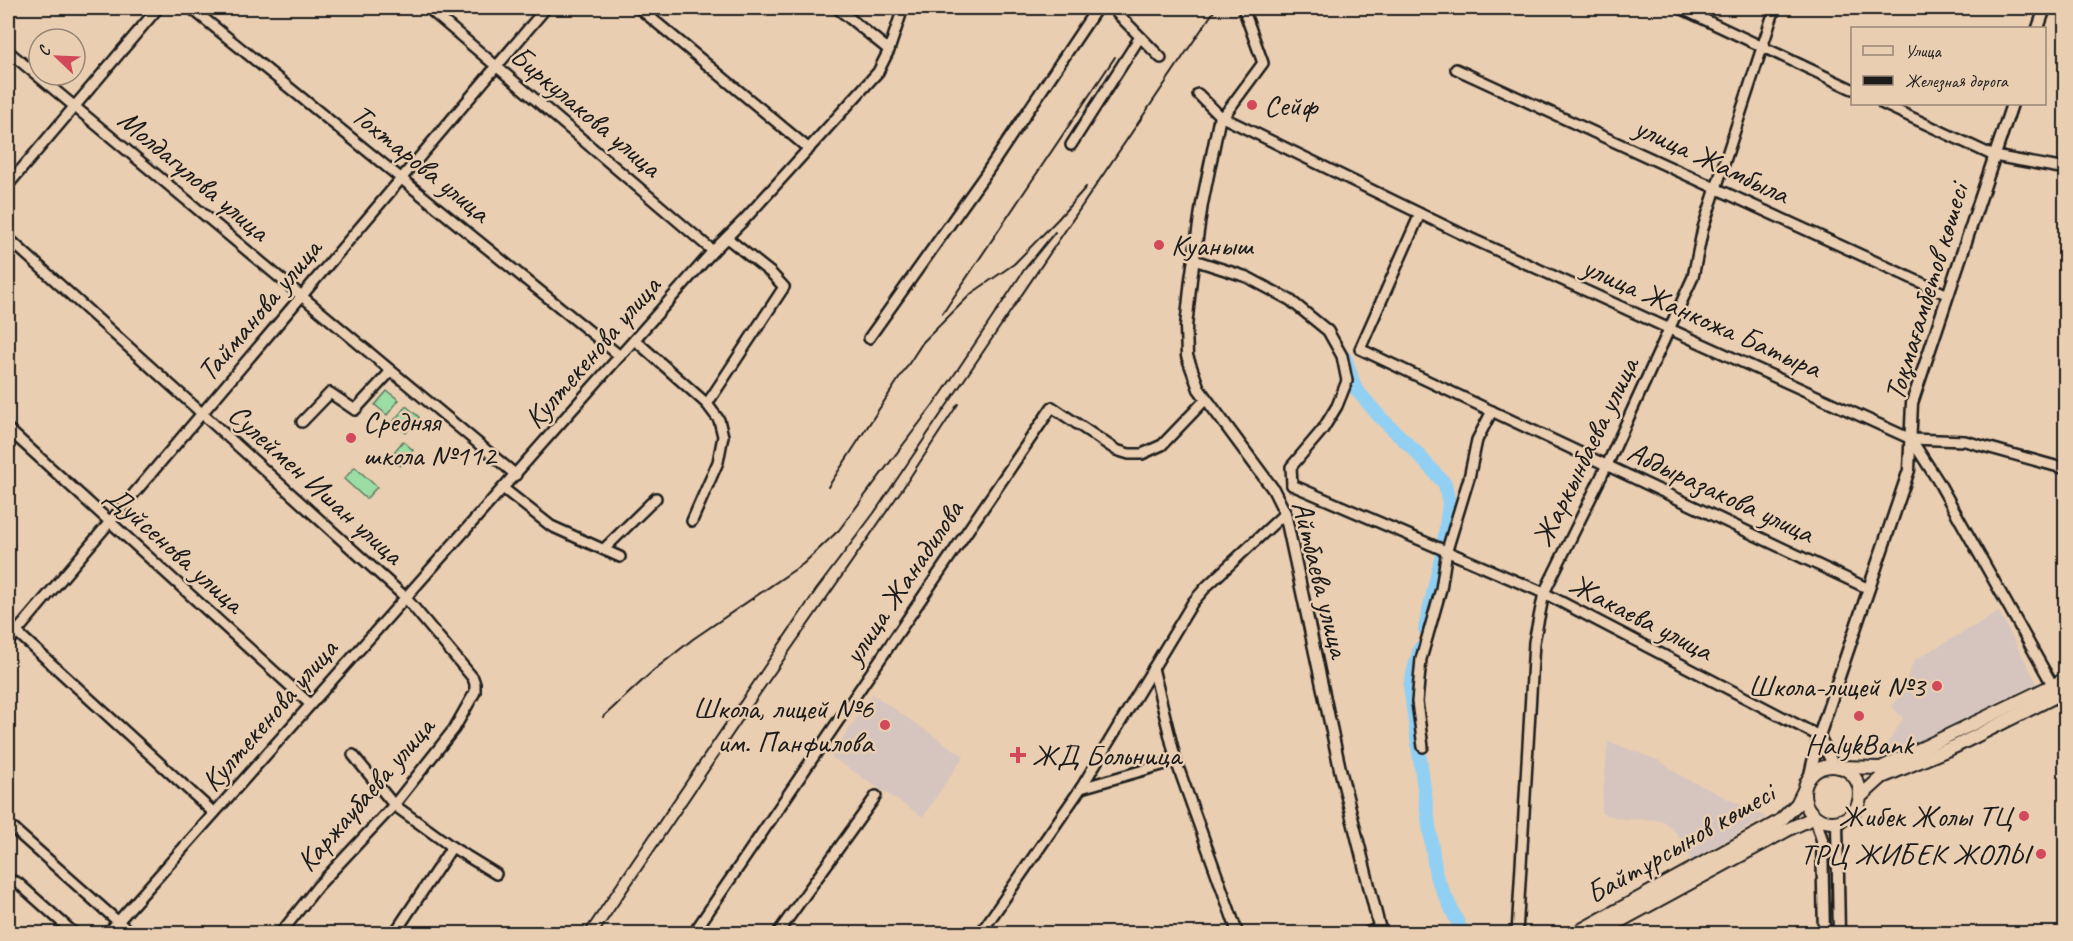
<svg xmlns="http://www.w3.org/2000/svg" width="2073" height="941" viewBox="0 0 2073 941" font-family="Caveat,sans-serif">
	<style>
		.built { fill: #d6c5bf }
		.green { fill: #9cdca5; stroke: #5c7c60; stroke-width: 1.5 }
		.lines { fill: none; stroke-linecap: round; stroke-linejoin: round }
		.river { stroke: #92d0f3; stroke-width: 14 }
		.minor-casing { stroke: #1c1c1c; stroke-width: 14 }
		.tertiary-casing { stroke: #1c1c1c; stroke-width: 15 }
		.secondary-casing { stroke: #1c1c1c; stroke-width: 16 }
		.minor { stroke: #eaceb1; stroke-width: 9 }
		.tertiary { stroke: #eaceb1; stroke-width: 10 }
		.secondary { stroke: #eaceb1; stroke-width: 12 }
		.rail { stroke: #1c1c1c; stroke-width: 2 }
		.poi-dot { fill: #d1495b; stroke: #eaceb1; stroke-width: 2 }
		.labels { text-anchor: middle; stroke-width: 5; stroke-linejoin: round; paint-order: stroke }
		.poi-label { font-size: 30px; fill: #1c1c1c; stroke: #eaceb1; text-anchor: start }
		.street-label { font-size: 30px; fill: #1c1c1c; stroke: #eaceb1 }
	</style>
	<rect width="100%" height="100%" fill="#eaceb1"/>
	<filter id="ink" filterUnits="userSpaceOnUse"><feTurbulence type="fractalNoise" baseFrequency=".0167" numOctaves="2"/><feDisplacementMap in="SourceGraphic" scale="12" xChannelSelector="R" yChannelSelector="G"/><feConvolveMatrix kernelMatrix="1 2 1 2 8 2 1 2 1" color-interpolation-filters="sRGB"/></filter>
	<g filter="url(#ink)">
		<!-- built -->
		<g class="built">
			<polygon points="1999,612 2037,683 1894,755 1885,748 1903,718 1892,707 1905,684 1914,660"/>
			<polygon points="872,694 964,756 923,817 831,757"/>
			<polygon points="1608,741 1660,761 1683,777 1766,817 1691,861 1676,833 1662,820 1622,819 1601,813"/>
		</g>
		<!-- green -->
		<g class="green">
			<polygon points="387,391 399,400 387,415 375,405"/>
			<polygon points="406,406 419,417 406,433 393,422"/>
			<polygon points="403,441 413,450 400,466 389,458"/>
			<polygon points="355,467 377,487 366,499 344,479"/>
		</g>
		<g class="lines">
			<!-- river -->
			<g class="river">
				<polyline points="1345,358 1355,388 1379,416 1414,450 1445,484 1449,503 1443,549 1425,629"/>
				<polyline points="1420,648 1410,686 1436,876 1463,934"/>
			</g>
			<!-- minor casing -->
			<g class="minor-casing">
				<g id="minor">
					<polyline points="191,8 620,356"/>
					<polyline points="428,8 713,251"/>
					<polyline points="639,8 809,149"/>
					<polyline points="837,8 889,50"/>
					<polyline points="1112,8 1161,58"/>
					<polyline points="1680,8 1852,89"/>
					<polyline points="8,51 516,475"/>
					<polyline points="1456,69 1948,295"/>
					<polyline points="1198,94 1220,116 1470,238 1911,439 1938,481 2066,709"/>
					<polyline points="1883,104 1994,156 2066,169"/>
					<polyline points="1223,117 1263,63 1243,8"/>
					<polyline points="1071,145 1140,37"/>
					<polyline points="8,185 158,8"/>
					<polyline points="1420,214 1360,349 1869,589"/>
					<polyline points="8,238 405,597 473,678 475,684 475,692 454,729 394,805 318,886 280,934"/>
					<polyline points="1194,260 1247,277 1290,300 1328,331 1342,356 1347,381 1337,406 1323,429 1291,467 1292,485"/>
					<polyline points="869,338 987,172 1097,8"/>
					<polyline points="635,340 707,404 719,420 723,436 718,462 692,521"/>
					<polyline points="707,404 784,287 771,273 727,238"/>
					<polyline points="302,422 330,393 355,410 391,371"/>
					<polyline points="8,429 310,704"/>
					<polyline points="1911,439 1965,441 2066,469"/>
					<polyline points="1292,485 1544,593 1819,736"/>
					<polyline points="504,489 551,526 620,557"/>
					<polyline points="604,549 656,498"/>
					<polyline points="8,624 214,813"/>
					<polyline points="8,642 546,8"/>
					<polyline points="1153,668 1176,761 1238,934"/>
					<polyline points="1423,747 1417,702 1421,659 1441,589 1447,550 1469,478 1477,440 1492,411"/>
					<polyline points="353,755 394,805 452,847 496,874"/>
					<polyline points="1081,788 1176,761"/>
					<polyline points="8,824 132,934"/>
					<polyline points="8,879 18,883 75,934"/>
					<polyline points="107,934 713,251 744,220 878,72 889,50 903,8"/>
					<polyline points="394,934 452,847"/>
					<polyline points="693,934 1052,407 1116,450 1129,454 1142,454 1162,445 1206,399"/>
					<polyline points="777,934 876,796"/>
					<polyline points="980,934 1081,788 1193,602 1207,586 1285,513"/>
					<polyline points="1365,934 1379,928"/>
					<polyline points="1517,934 1534,642 1544,593 1607,465 1693,277 1703,228 1775,8"/>
				</g>
			</g>
			<!-- tertiary casing -->
			<g class="tertiary-casing">
				<g id="tertiary">
					<polyline points="2038,28 2045,8"/>
					<polyline points="1220,116 1202,204 1191,279 1186,327 1187,356 1199,389 1273,489 1285,513 1340,769 1381,934"/>
					<polyline points="1819,736 1834,766"/>
					<polyline points="1809,779 1819,736 1909,470 1912,403 2012,104"/>
					<polyline points="1815,817 1822,840 1824,934"/>
					<polyline points="1837,822 1839,934"/>
				</g>
			</g>
			<!-- secondary casing -->
			<g class="secondary-casing">
				<g id="secondary">
					<circle cx="1832" cy="794" r="28"/>
					<polyline points="1839,767 1881,768 2066,679"/>
					<polyline points="1861,796 1882,777 1956,746 2066,691"/>
					<polyline points="1574,934 1780,821 1797,804 1804,790"/>
					<polyline points="1596,934 1791,828 1815,817"/>
				</g>
			</g>
			<!-- minor -->
			<use href="#minor" class="minor"/>
			<!-- tertiary -->
			<use href="#tertiary" class="tertiary"/>
			<!-- secondary -->
			<use href="#secondary" class="secondary"/>
			<!-- rail -->
			<g class="rail">
				<polyline points="943,313 1115,57"/>
				<polyline points="828,487 923,342 972,293 1014,264 1058,219 1086,187"/>
				<polyline points="603,717 654,670 693,639 803,564 839,530 942,393 1024,270 1055,232"/>
				<polyline points="583,934 816,590 874,513 1216,8"/>
				<polyline points="598,934 762,691 903,488 958,404"/>
			</g>
		</g>
	</g>
	<!-- markers -->
	<g class="poi-dot">
		<circle cx="1252" cy="105" r="6"/>
		<circle cx="1159" cy="245" r="6"/>
		<circle cx="351" cy="438" r="6"/>
		<circle cx="1937" cy="686" r="6"/>
		<circle cx="1859" cy="716" r="6"/>
		<circle cx="885" cy="725" r="6"/>
		<path d="M1015 746h6v6h6v6h-6v6h-6v-6h-6v-6h6z"/>
		<circle cx="2024" cy="816" r="6"/>
		<circle cx="2041" cy="854" r="6"/>
	</g>
	<g class="labels">
		<!-- poi labels -->
		<g class="poi-label">
			<text x="1264" y="115">Сейф</text>
			<text x="1171" y="255">Куаныш</text>
			<text x="363" y="431">Средняя<tspan x="363" dy="34">школа №112</tspan></text>
			<text x="1925" y="696" text-anchor="end">Школа-лицей №3</text>
			<text x="873" y="718" text-anchor="end">Школа, лицей №6<tspan x="873" dy="34">им. Панфилова</tspan></text>
			<text x="1859" y="754" text-anchor="middle">HalykBank</text>
			<text x="1032" y="765">ЖД Больница</text>
			<text x="2012" y="826" text-anchor="end">Жибек Жолы ТЦ</text>
			<text x="2029" y="864" text-anchor="end">ТРЦ ЖИБЕК ЖОЛЫ</text>
		</g>
		<!-- street labels -->
		<g class="street-label">
			<text transform="translate(586 111) rotate(40)" y="10">Биркулакова улица</text>
			<text transform="translate(1712 160) rotate(25)" y="10">улица Жамбыла</text>
			<text transform="translate(421 163) rotate(39)" y="10">Тохтарова улица</text>
			<text transform="translate(194 175) rotate(40)" y="10">Молдагулова улица</text>
			<text transform="translate(1926 292) rotate(-73)" y="10">Тоқмағамбетов көшесі</text>
			<text transform="translate(259 310) rotate(-50)" y="10">Тайманова улица</text>
			<text transform="translate(1702 317) rotate(24)" y="10">улица Жанкожа Батыра</text>
			<text transform="translate(592 352) rotate(-49)" y="10">Култекенова улица</text>
			<text transform="translate(1585 452) rotate(-64)" y="10">Жаркынбаева улица</text>
			<text transform="translate(316 484) rotate(42)" y="10">Сулеймен Ишан улица</text>
			<text transform="translate(1721 492) rotate(25)" y="10">Абдыразакова улица</text>
			<text transform="translate(175 549) rotate(42)" y="10">Дуйсенова улица</text>
			<text transform="translate(1321 579) rotate(76)" y="10">Айтбаева улица</text>
			<text transform="translate(903 582) rotate(-56)" y="10">улица Жанадилова</text>
			<text transform="translate(1641 617) rotate(27)" y="10">Жакаева улица</text>
			<text transform="translate(269 715) rotate(-49)" y="10">Култекенова улица</text>
			<text transform="translate(365 794) rotate(-49)" y="10">Каржаубаева улица</text>
			<text transform="translate(1680 843) rotate(-30)" y="10">Байтұрсынов көшесі</text>
		</g>
	</g>
	<!-- margin -->
	<rect width="2073" height="941" fill="none" stroke="#eaceb1" stroke-width="30"/>
	<rect x="15" y="15" width="2043" height="911" fill="none" stroke="#1c1c1c" stroke-width="2" filter="url(#ink)"/>
	<!-- legend -->
	<rect x="1851" y="27" width="195" height="78" fill="#eaceb1" stroke="#988775" stroke-width="1.5"/>
	<rect x="1863" y="46" width="30" height="9" fill="#eaceb1" stroke="#988775" stroke-width="1.5"/>
	<text x="1905" y="57" font-size="18" fill="#1c1c1c">Улица</text>
	<rect x="1863" y="76" width="30" height="9" fill="#1c1c1c" stroke="#988775" stroke-width="1.5"/>
	<text x="1905" y="87" font-size="18" fill="#1c1c1c">Железная дорога</text>
	<!-- north arrow -->
	<g transform="translate(57 57) rotate(293)"><circle r="28" fill="#eaceb1" stroke="#988775" stroke-width="1.5"/>
	<path d="M0-4.5L10 22L0 15L-10 22Z" fill="#d1495b"/>
	<text y="-9" font-size="16" font-weight="bold" text-anchor="middle" fill="#1c1c1c">С</text>
	</g>
</svg>
